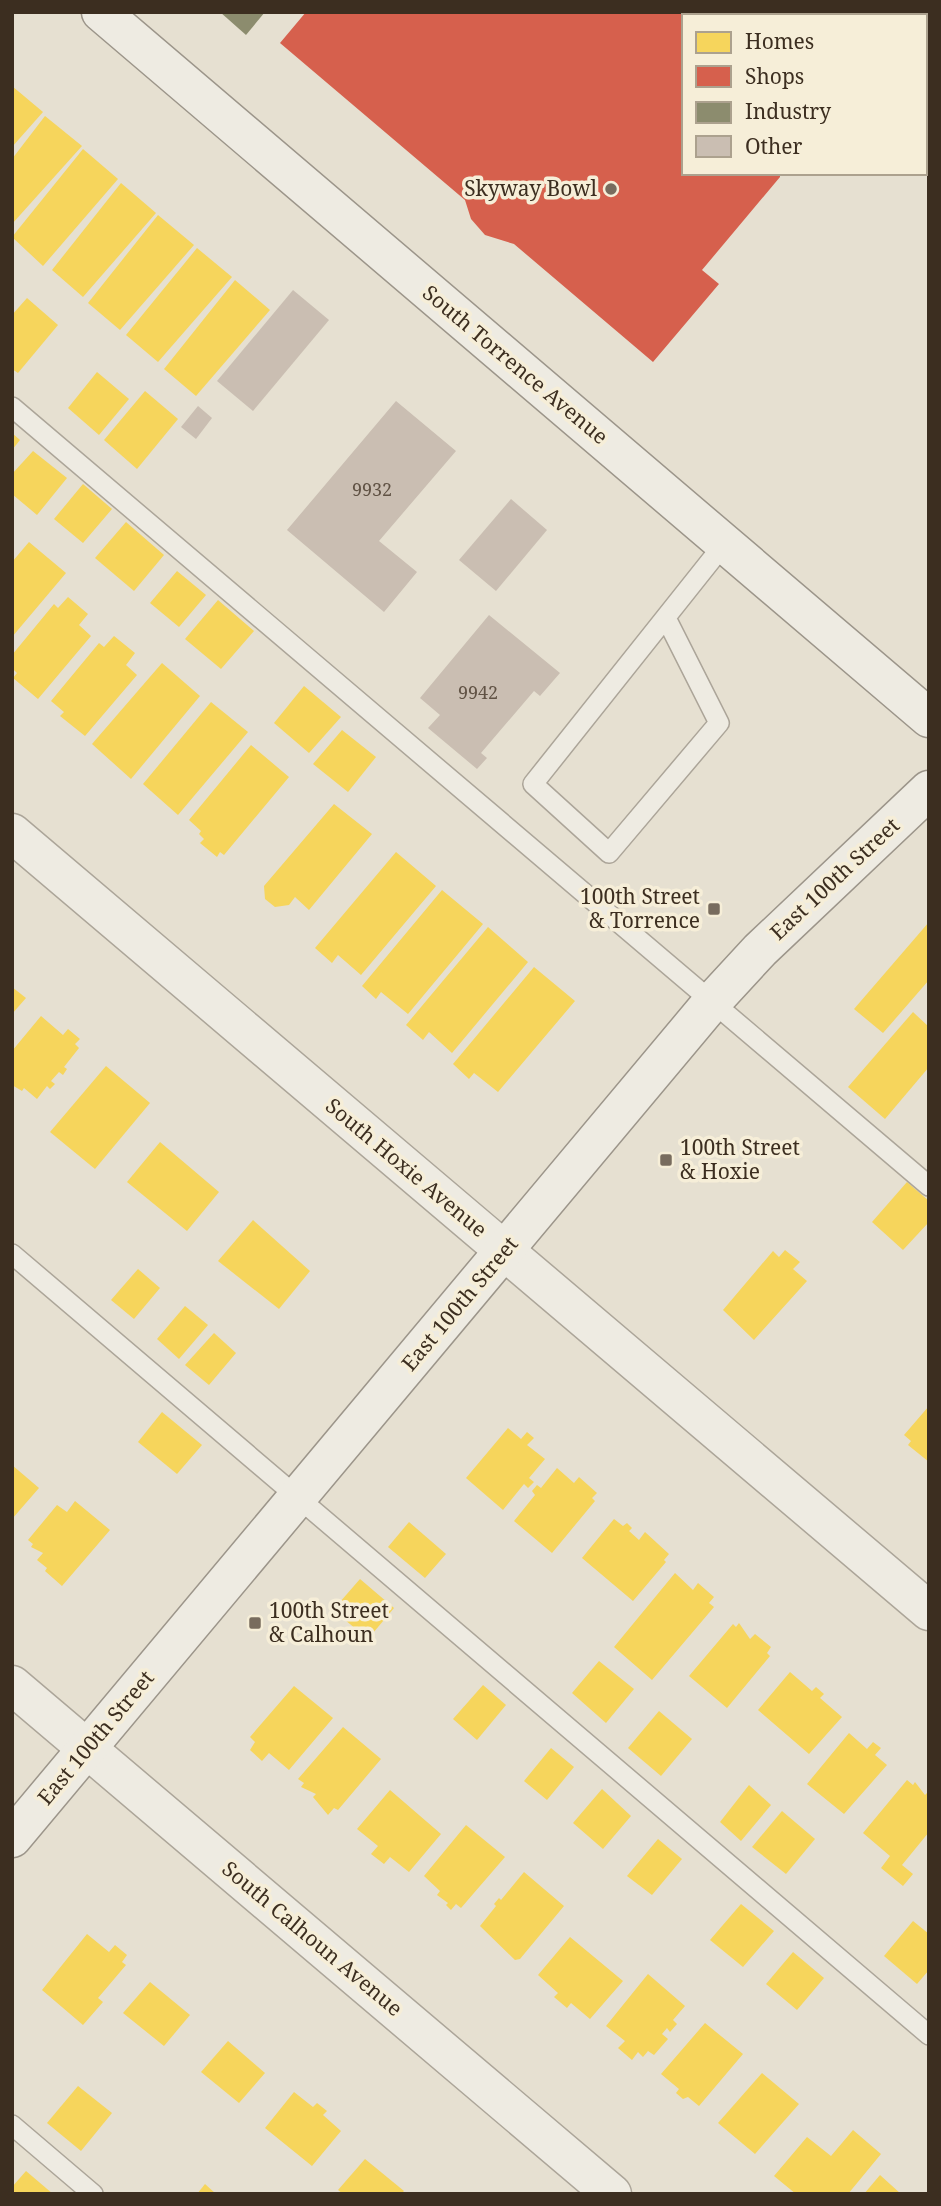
<svg xmlns="http://www.w3.org/2000/svg" width="941" height="2206" viewBox="0 0 941 2206" font-family="'Noto Serif',serif">
	<style>
		.homes { fill: #f6d55c }
		.shops { fill: #d6604d }
		.industry { fill: #8c8c6e }
		.building { fill: #cabeb2 }
		.lines { fill: none; stroke-linecap: round; stroke-linejoin: round }
		.service-casing { stroke: #aca599; stroke-width: 22 }
		.minor-casing { stroke: #aca599; stroke-width: 41 }
		.secondary-casing { stroke: #9c958a; stroke-width: 41 }
		.service { stroke: #eeebe2; stroke-width: 19 }
		.minor { stroke: #eeebe2; stroke-width: 38 }
		.secondary { stroke: #eeebe2; stroke-width: 38 }
		.poi-dot { fill: #786c5e; stroke: #f6eed8; stroke-width: 2.5 }
		.labels { text-anchor: middle; stroke-width: 7; stroke-linejoin: round; paint-order: stroke }
		.number-label { font-size: 18px; fill: #605244 }
		.poi-label { font-size: 21px; fill: #3c2e20; stroke: #f6eed8; text-anchor: end }
		.street-label { font-size: 21px; fill: #3c2e20; stroke: #f6eed8 }
	</style>
	<rect width="100%" height="100%" fill="#e6e0d1"/>
	<!-- homes -->
	<g class="homes">
		<polygon points="12,86 43,112 12,147"/>
		<polygon points="45,116 82,146 12,224 12,159"/>
		<polygon points="83,149 118,179 43,266 12,237"/>
		<polygon points="121,183 156,213 83,297 52,270"/>
		<polygon points="158,215 194,245 120,330 88,303"/>
		<polygon points="197,248 232,277 158,362 126,335"/>
		<polygon points="235,280 270,310 196,396 164,369"/>
		<polygon points="27,298 58,325 18,373 12,369 12,315"/>
		<polygon points="97,372 129,399 99,435 68,408"/>
		<polygon points="145,391 178,419 137,469 104,440"/>
		<polygon points="12,433 20,440 12,450"/>
		<polygon points="33,451 67,478 37,515 12,494 12,474"/>
		<polygon points="83,484 112,509 83,543 54,519"/>
		<polygon points="126,522 164,555 134,591 95,558"/>
		<polygon points="29,542 66,573 12,637 12,562"/>
		<polygon points="177,571 206,595 179,627 150,603"/>
		<polygon points="68,597 88,614 79,625 91,636 38,699 13,678 17,673 12,668 12,655 54,604 58,608"/>
		<polygon points="218,600 254,631 221,669 185,639"/>
		<polygon points="114,636 135,653 126,665 137,675 85,736 60,716 64,712 51,701 99,643 104,647"/>
		<polygon points="162,663 200,696 131,779 92,744"/>
		<polygon points="304,686 341,717 309,753 274,723"/>
		<polygon points="211,702 248,732 178,815 143,784"/>
		<polygon points="342,730 376,757 348,792 313,764"/>
		<polygon points="251,745 289,777 224,855 220,852 217,857 200,843 204,839 199,834 201,831 189,820"/>
		<polygon points="334,804 372,834 309,910 295,897 289,905 275,907 265,899 264,886"/>
		<polygon points="396,852 436,886 361,975 338,955 332,963 315,948"/>
		<polygon points="442,890 483,924 408,1014 381,992 376,999 362,986"/>
		<polygon points="929,922 929,980 883,1033 854,1009"/>
		<polygon points="488,927 528,962 452,1053 429,1032 423,1040 406,1025"/>
		<polygon points="534,967 575,1001 498,1092 474,1073 469,1079 453,1064"/>
		<polygon points="12,987 26,998 12,1014"/>
		<polygon points="913,1012 929,1027 929,1067 885,1119 848,1087"/>
		<polygon points="41,1016 63,1035 68,1029 80,1039 75,1044 79,1048 64,1067 67,1069 63,1075 59,1072 51,1081 55,1084 50,1089 47,1086 37,1099 24,1088 22,1091 12,1085 12,1051"/>
		<polygon points="106,1066 150,1103 95,1169 50,1132"/>
		<polygon points="160,1142 219,1192 187,1231 127,1182"/>
		<polygon points="907,1182 929,1201 929,1222 903,1250 872,1222"/>
		<polygon points="253,1220 310,1271 279,1309 218,1261"/>
		<polygon points="785,1250 800,1262 793,1269 807,1281 754,1340 723,1310 773,1251 779,1257"/>
		<polygon points="138,1269 160,1288 134,1319 111,1300"/>
		<polygon points="185,1306 208,1325 179,1359 157,1339"/>
		<polygon points="214,1333 236,1353 209,1385 185,1365"/>
		<polygon points="929,1406 929,1462 908,1445 911,1441 904,1435"/>
		<polygon points="162,1412 202,1445 177,1474 138,1442"/>
		<polygon points="508,1428 521,1439 527,1432 534,1438 527,1445 545,1459 529,1478 534,1482 528,1488 524,1484 503,1510 466,1478"/>
		<polygon points="12,1465 39,1488 12,1519"/>
		<polygon points="557,1468 574,1483 579,1477 597,1493 592,1498 595,1501 552,1553 514,1521 535,1495 532,1491 537,1485 541,1488"/>
		<polygon points="75,1501 110,1530 62,1586 45,1571 47,1568 37,1560 43,1553 31,1547 33,1544 28,1540 57,1505 67,1512"/>
		<polygon points="614,1519 623,1526 627,1523 632,1528 629,1531 639,1540 645,1532 669,1554 664,1560 666,1562 633,1601 582,1558"/>
		<polygon points="409,1522 446,1554 425,1578 388,1547"/>
		<polygon points="675,1573 693,1590 698,1583 714,1597 709,1603 714,1607 652,1680 614,1647"/>
		<polygon points="360,1579 394,1608 368,1639 333,1610"/>
		<polygon points="739,1623 750,1639 755,1634 771,1647 767,1653 770,1656 727,1708 689,1676 733,1624 736,1627"/>
		<polygon points="599,1661 634,1689 606,1723 572,1693"/>
		<polygon points="790,1672 812,1691 816,1687 824,1694 820,1698 842,1717 809,1754 758,1710"/>
		<polygon points="483,1685 506,1705 477,1740 453,1719"/>
		<polygon points="294,1686 333,1718 289,1770 269,1753 262,1761 250,1750 255,1742 250,1737"/>
		<polygon points="659,1711 692,1739 661,1776 628,1748"/>
		<polygon points="343,1727 381,1759 338,1810 334,1808 328,1815 313,1797 316,1794 301,1787 304,1783 298,1779"/>
		<polygon points="849,1733 867,1749 873,1742 881,1748 875,1755 887,1765 844,1814 807,1784"/>
		<polygon points="551,1748 574,1767 547,1800 524,1781"/>
		<polygon points="907,1780 913,1785 915,1782 925,1795 929,1791 929,1832 902,1865 913,1874 903,1886 881,1868 890,1856 863,1833"/>
		<polygon points="749,1785 771,1805 741,1841 720,1822"/>
		<polygon points="602,1789 631,1816 603,1849 573,1823"/>
		<polygon points="390,1790 441,1834 409,1872 390,1857 384,1864 371,1854 378,1846 357,1829"/>
		<polygon points="782,1811 815,1839 786,1874 752,1847"/>
		<polygon points="466,1825 505,1857 461,1908 456,1904 451,1910 446,1905 448,1903 437,1895 440,1891 424,1876"/>
		<polygon points="658,1839 682,1859 652,1895 627,1876"/>
		<polygon points="524,1872 564,1906 520,1959 515,1960 480,1926 496,1906 494,1904 499,1898 501,1900"/>
		<polygon points="741,1904 774,1931 743,1967 710,1940"/>
		<polygon points="913,1921 929,1934 929,1970 917,1984 884,1956"/>
		<polygon points="87,1934 109,1952 115,1945 127,1955 122,1962 126,1965 98,1998 103,2002 83,2025 42,1990"/>
		<polygon points="570,1937 623,1981 590,2019 571,2003 567,2008 554,1997 558,1993 538,1975"/>
		<polygon points="793,1952 824,1978 797,2010 766,1984"/>
		<polygon points="648,1974 685,2006 673,2020 677,2024 670,2032 667,2028 662,2034 668,2039 654,2055 648,2051 643,2057 638,2052 632,2060 618,2048 625,2041 606,2026"/>
		<polygon points="150,1982 190,2015 164,2046 123,2013"/>
		<polygon points="705,2023 743,2054 699,2106 688,2097 683,2099 676,2093 679,2089 661,2074"/>
		<polygon points="228,2041 265,2073 239,2103 201,2072"/>
		<polygon points="762,2073 799,2104 755,2154 718,2123"/>
		<polygon points="78,2086 112,2113 81,2151 47,2123"/>
		<polygon points="294,2092 313,2107 317,2103 327,2111 323,2115 341,2131 312,2166 265,2128"/>
		<polygon points="853,2130 881,2154 848,2194 796,2194 774,2176 807,2137 831,2156"/>
		<polygon points="365,2159 404,2191 401,2194 343,2194 338,2190"/>
		<polygon points="26,2171 53,2194 12,2194 12,2187"/>
		<polygon points="880,2175 901,2194 864,2194"/>
		<polygon points="205,2184 216,2194 197,2194"/>
	</g>
	<!-- shops -->
	<polygon class="shops" points="306,12 729,12 733,16 684,16 684,173 780,173 780,177 702,270 719,284 653,362 514,244 485,235 471,219 465,200 280,43"/>
	<!-- industry -->
	<polygon class="industry" points="220,12 265,12 246,35"/>
	<!-- building -->
	<g class="building">
		<polygon points="293,290 329,320 253,411 217,381"/>
		<polygon points="396,401 456,451 379,541 417,572 384,612 287,530"/>
		<polygon points="198,406 212,418 196,439 181,427"/>
		<polygon points="511,499 547,530 496,591 459,560"/>
		<polygon points="489,615 560,673 540,696 534,691 481,753 487,758 477,769 428,728 440,715 420,698"/>
	</g>
	<g class="lines">
		<!-- service casing -->
		<g class="service-casing">
			<g id="service">
				<polyline points="12,407 929,1186"/>
				<polyline points="666,618 719,723 609,853 533,784 724,544"/>
				<polyline points="12,1254 929,2035"/>
				<polyline points="12,2125 93,2194"/>
			</g>
		</g>
		<!-- minor casing -->
		<g class="minor-casing">
			<g id="minor">
				<polyline points="12,833 929,1611"/>
				<polyline points="12,1685 612,2194"/>
			</g>
		</g>
		<!-- secondary casing -->
		<g class="secondary-casing">
			<g id="secondary">
				<polyline points="101,12 929,718"/>
				<polyline points="12,1838 712,1002 760,950 929,790"/>
			</g>
		</g>
		<!-- service -->
		<use href="#service" class="service"/>
		<!-- minor -->
		<use href="#minor" class="minor"/>
		<!-- secondary -->
		<use href="#secondary" class="secondary"/>
	</g>
	<!-- markers -->
	<g class="poi-dot">
		<circle cx="611" cy="189" r="7"/>
		<rect x="707" y="902" width="14" height="14" rx="3.5"/>
		<rect x="659" y="1153" width="14" height="14" rx="3.5"/>
		<rect x="248" y="1616" width="14" height="14" rx="3.5"/>
	</g>
	<g class="labels">
		<!-- number labels -->
		<g class="number-label">
			<text x="372" y="496">9932</text>
			<text x="478" y="699">9942</text>
		</g>
		<!-- poi labels -->
		<g class="poi-label">
			<text x="597" y="196">Skyway Bowl</text>
			<text x="700" y="904">100th Street<tspan x="700" dy="24">&amp; Torrence</tspan></text>
			<text x="680" y="1155" text-anchor="start">100th Street<tspan x="680" dy="24">&amp; Hoxie</tspan></text>
			<text x="269" y="1618" text-anchor="start">100th Street<tspan x="269" dy="24">&amp; Calhoun</tspan></text>
		</g>
		<!-- street labels -->
		<g class="street-label">
			<text transform="translate(515 365) rotate(40)" y="7">South Torrence Avenue</text>
			<text transform="translate(835 879) rotate(-43)" y="7">East 100th Street</text>
			<text transform="translate(406 1168) rotate(40)" y="7">South Hoxie Avenue</text>
			<text transform="translate(460 1304) rotate(-50)" y="7">East 100th Street</text>
			<text transform="translate(96 1738) rotate(-50)" y="7">East 100th Street</text>
			<text transform="translate(312 1939) rotate(40)" y="7">South Calhoun Avenue</text>
		</g>
	</g>
	<!-- border -->
	<rect width="941" height="2206" fill="none" stroke="#3c2e20" stroke-width="28"/>
	<!-- legend -->
	<rect x="682" y="14" width="245" height="161" fill="#f6eed8" stroke="#aca18e" stroke-width="2"/>
	<rect x="696" y="32" width="35" height="21" fill="#f6d55c" stroke="#aca18e" stroke-width="2"/>
	<text x="745" y="49" font-size="21" fill="#3c2e20">Homes</text>
	<rect x="696" y="66" width="35" height="21" fill="#d6604d" stroke="#aca18e" stroke-width="2"/>
	<text x="745" y="84" font-size="21" fill="#3c2e20">Shops</text>
	<rect x="696" y="102" width="35" height="21" fill="#8c8c6e" stroke="#aca18e" stroke-width="2"/>
	<text x="745" y="119" font-size="21" fill="#3c2e20">Industry</text>
	<rect x="696" y="136" width="35" height="21" fill="#cabeb2" stroke="#aca18e" stroke-width="2"/>
	<text x="745" y="154" font-size="21" fill="#3c2e20">Other</text>
</svg>
